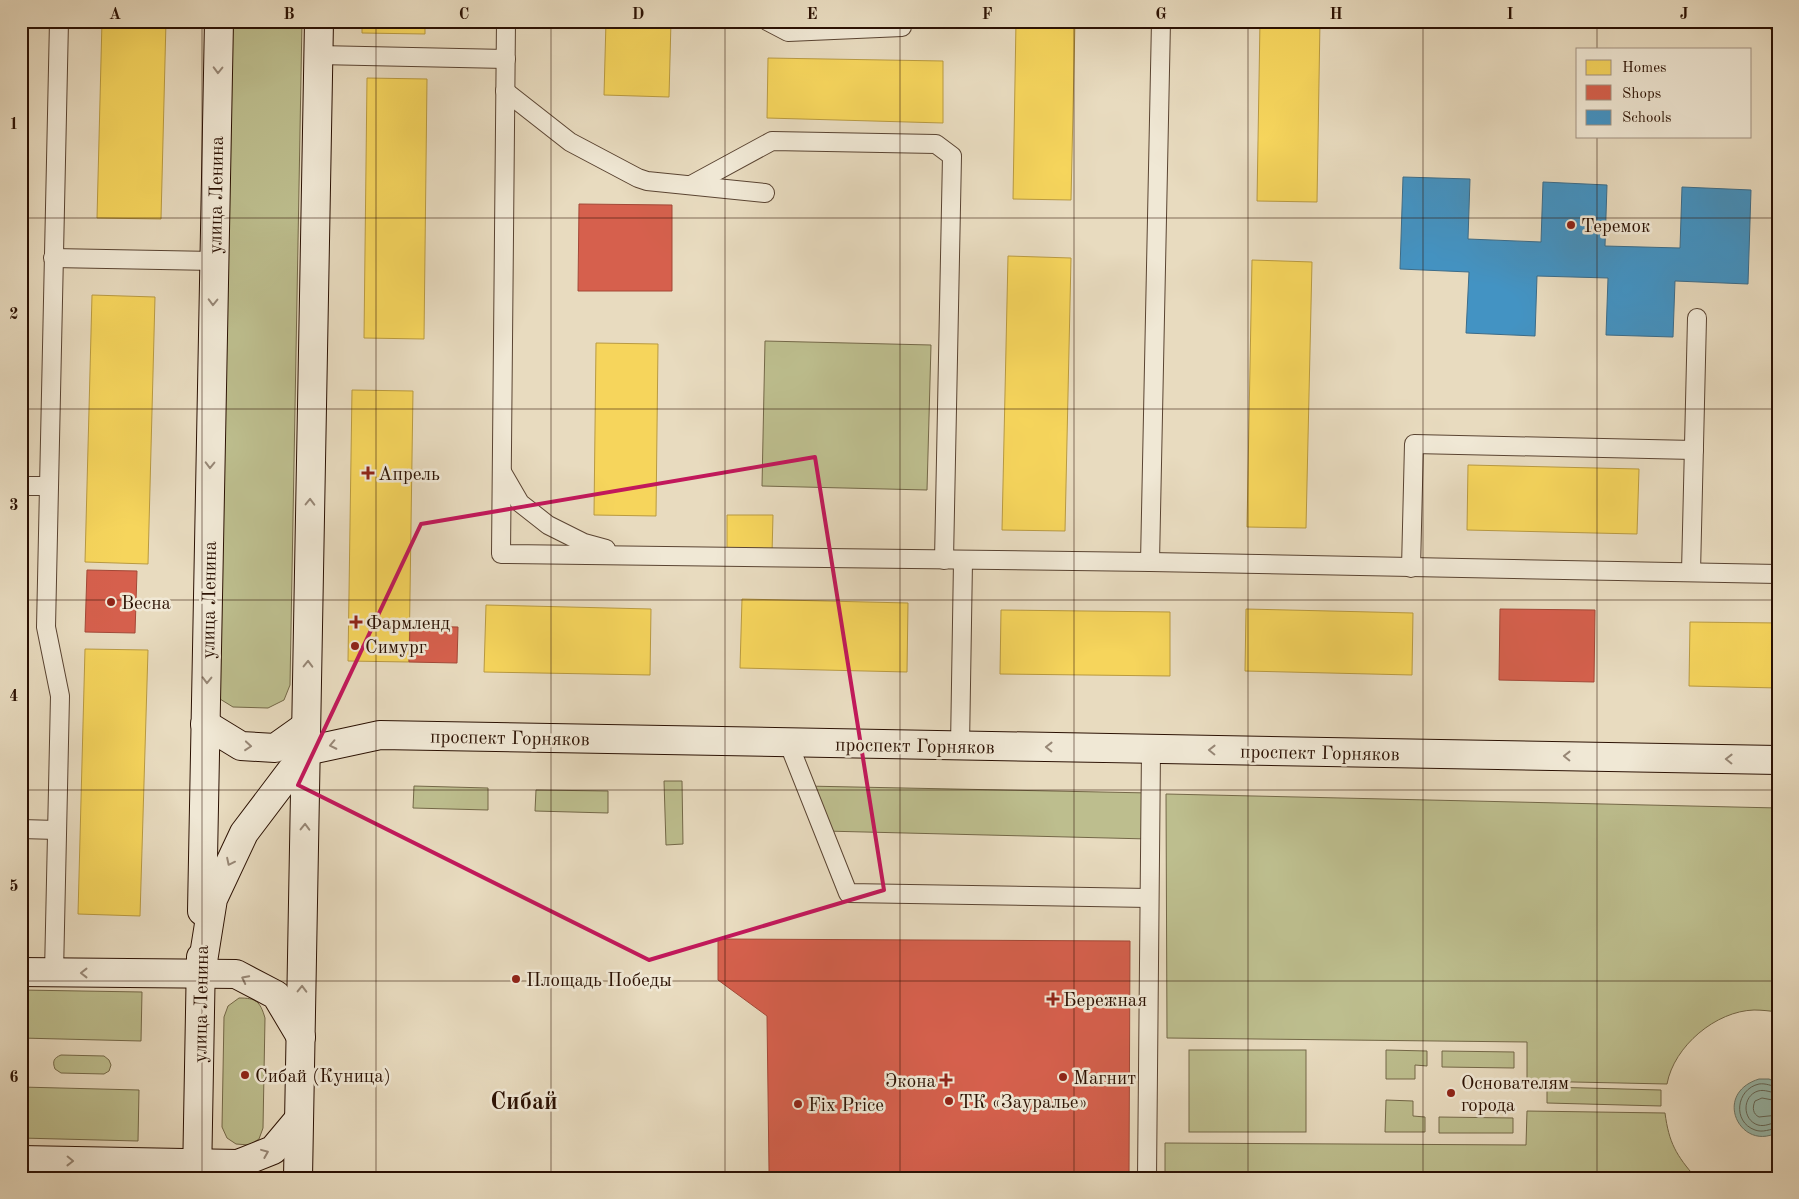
<svg xmlns="http://www.w3.org/2000/svg" width="1799" height="1199" viewBox="0 0 1799 1199" font-family="'Old Standard TT',serif">
	<style>
		.green { fill: #bdbe8e; stroke: #746848 }
		.water { fill: #98bbae; stroke: #6c776a }
		.homes { fill: #f6d55c; stroke: #b99a41 }
		.shops { fill: #d6604d; stroke: #a34837 }
		.schools { fill: #4393c3; stroke: #3c6c89 }
		.lines { fill: none; stroke-linecap: round; stroke-linejoin: round }
		.shore { stroke: #626658; stroke-width: 1 }
		.lane-casing { stroke: #5a4432; stroke-width: 20 }
		.secondary-casing { stroke: #2b1103; stroke-width: 30 }
		.lane { stroke: #f0e8d5; stroke-width: 18 }
		.secondary { stroke: #f0e8d5; stroke-width: 28 }
		.oneway { stroke: #978776 }
		.marked { fill: none; stroke: #c2185b; stroke-width: 4; stroke-linejoin: round }
		.grid { fill: none; stroke: #2b1103; stroke-width: 1; stroke-opacity: 0.55 }
		.poi-dot { fill: #8f2418; stroke: #f0e8d5; stroke-width: 2 }
		.labels { text-anchor: middle; stroke-width: 5; stroke-linejoin: round; paint-order: stroke }
		.street-label { font-size: 19px; fill: #2b1103; stroke: #f0e8d5 }
		.poi-label { font-size: 19px; fill: #2b1103; stroke: #f0e8d5; text-anchor: start }
		.district-label { font-size: 24px; font-weight: bold; fill: #2b1103; stroke: #f0e8d5 }
		.neatline { fill: none; stroke: #2b1103; stroke-width: 2 }
		.grid-label { font-size: 16px; text-anchor: middle; font-weight: bold; fill: #2b1103 }
	</style>
	<rect width="100%" height="100%" fill="#e8dbbf"/>
	<filter id="stains"><feTurbulence type="fractalNoise" baseFrequency=".004" numOctaves="4"/><feColorMatrix values="0 0 0 0 .2 0 0 0 0 .09 0 0 0 0 .02 0 0 0 .5 -.17"/></filter>
	<radialGradient id="worn" r=".72"><stop offset=".6" stop-color="#630" stop-opacity="0"/><stop offset="1" stop-color="#630" stop-opacity=".3"/></radialGradient>
	<!-- green -->
	<g class="green">
		<polygon points="228,21 302,21 290,685 284,700 268,708 233,707 220,699"/>
		<polygon points="765,341 931,345 927,490 762,486"/>
		<polygon points="664,781 682,781 683,844 666,845"/>
		<polygon points="414,786 488,788 488,810 413,808"/>
		<polygon points="805,786 1150,793 1149,839 824,831"/>
		<polygon points="536,790 608,791 608,813 535,811"/>
		<path d="M1166,794L1778,808V1012C1770,1011 1762,1010 1754,1010C1716,1011 1674,1046 1667,1084L1527,1081V1042L1167,1038Z"/>
		<polygon points="21,990 142,992 141,1041 21,1038"/>
		<path d="M239,998C256,998 260,1001 265,1018L263,1128L259,1139L249,1145L236,1144L227,1138L222,1127L224,1017L228,1006Z"/>
		<rect x="1189" y="1050" width="117" height="82"/>
		<polygon points="1386,1050 1427,1051 1427,1066 1415,1065 1415,1079 1386,1079"/>
		<polygon points="1442,1051 1514,1052 1514,1068 1442,1067"/>
		<path d="M61,1055L104,1056L109,1060L111,1065L109,1071L104,1074L61,1073L55,1069C52,1061 54,1058 61,1055Z"/>
		<polygon points="21,1087 139,1090 138,1141 21,1138"/>
		<polygon points="1547,1087 1661,1090 1661,1106 1547,1103"/>
		<polygon points="1386,1100 1413,1101 1413,1116 1425,1117 1425,1132 1385,1132"/>
		<path d="M1527,1111L1665,1113C1669,1143 1676,1155 1696,1178H1165V1143L1526,1145Z"/>
		<polygon points="1439,1117 1513,1118 1513,1133 1439,1133"/>
	</g>
	<!-- water -->
	<path class="water" d="M1759,1079H1769L1778,1083V1132C1741,1153 1711,1094 1759,1079Z"/>
	<!-- homes -->
	<g class="homes">
		<polygon points="102,21 166,21 161,219 97,218"/>
		<polygon points="362,21 425,21 425,34 362,33"/>
		<polygon points="606,21 671,21 669,97 604,95"/>
		<polygon points="1016,21 1075,21 1071,200 1013,199"/>
		<polygon points="1260,21 1320,21 1317,202 1257,201"/>
		<polygon points="1761,21 1778,21 1778,36"/>
		<polygon points="768,58 943,61 943,123 767,118"/>
		<polygon points="367,78 427,79 424,339 364,338"/>
		<polygon points="1008,256 1071,258 1065,531 1002,530"/>
		<polygon points="1252,260 1312,262 1306,528 1247,527"/>
		<polygon points="92,295 155,297 148,564 85,562"/>
		<polygon points="596,343 658,344 656,516 594,515"/>
		<polygon points="352,390 413,391 409,662 348,661"/>
		<polygon points="1468,465 1639,469 1637,534 1467,530"/>
		<polygon points="727,515 773,515 772,554 727,554"/>
		<polygon points="742,599 908,603 907,672 740,668"/>
		<polygon points="486,605 651,609 650,675 484,672"/>
		<polygon points="1246,609 1413,613 1412,675 1245,671"/>
		<polygon points="1001,610 1170,612 1170,676 1000,674"/>
		<polygon points="1690,622 1778,623 1778,688 1689,686"/>
		<polygon points="85,649 148,650 140,916 78,914"/>
	</g>
	<!-- shops -->
	<g class="shops">
		<polygon points="579,204 672,205 672,291 578,291"/>
		<polygon points="87,570 137,571 135,633 85,632"/>
		<polygon points="1500,609 1595,610 1594,682 1499,680"/>
		<polygon points="410,626 458,627 457,663 409,662"/>
		<polygon points="718,939 1130,941 1129,1178 766,1178 769,1176 769,1170 767,1016 718,980"/>
	</g>
	<!-- schools -->
	<polygon class="schools" points="1403,177 1470,179 1468,239 1541,242 1543,182 1607,185 1605,246 1680,248 1682,187 1751,190 1748,284 1675,281 1673,337 1606,335 1608,278 1537,276 1535,336 1466,333 1469,272 1400,269"/>
	<g class="lines">
		<!-- shore -->
		<g class="shore">
			<path d="M1778,1087C1771,1086 1766,1083 1759,1084C1736,1089 1732,1122 1755,1130C1763,1133 1770,1129 1778,1128"/>
			<path d="M1778,1093C1771,1093 1765,1089 1758,1091C1742,1096 1742,1120 1758,1125C1765,1127 1771,1123 1778,1122"/>
			<path d="M1778,1101L1762,1098L1755,1101C1752,1108 1753,1114 1759,1117L1778,1115"/>
		</g>
		<!-- lane casing -->
		<g class="lane-casing">
			<g id="lane">
				<polyline points="506,21 501,554 1150,562 1778,574"/>
				<polyline points="767,21 788,32 902,27"/>
				<polyline points="318,55 506,59"/>
				<polyline points="505,91 570,142 638,178 647,181 765,193"/>
				<polyline points="691,185 772,141 936,144 952,156 944,560"/>
				<polyline points="53,258 214,261"/>
				<polyline points="502,472 520,503 548,525 584,543 606,549"/>
				<polyline points="21,486 49,486"/>
				<polyline points="1150,562 1161,21"/>
				<polyline points="1411,568 1414,444 1694,450"/>
				<polyline points="1691,572 1697,318"/>
				<polyline points="788,742 848,893 1149,898"/>
				<polyline points="960,746 963,561"/>
				<polyline points="21,829 57,830"/>
				<polyline points="54,973 60,696 46,627 59,21"/>
				<polyline points="1147,1178 1151,749"/>
			</g>
		</g>
		<!-- secondary casing -->
		<g class="secondary-casing">
			<g id="secondary">
				<polyline points="205,724 241,746 275,748 306,726"/>
				<polyline points="202,911 219,21"/>
				<polyline points="21,972 236,974 276,995 301,1037"/>
				<polyline points="201,974 213,899 244,833 306,751 380,735 1778,760"/>
				<polyline points="21,1160 238,1164 273,1150 299,1119"/>
				<polyline points="197,1178 201,957"/>
				<polyline points="298,1178 319,21"/>
			</g>
		</g>
		<!-- lane -->
		<use href="#lane" class="lane"/>
		<!-- secondary -->
		<use href="#secondary" class="secondary"/>
	</g>
	<!-- one-way arrows -->
	<defs><path id="oneway-chevron" d="M-2-3.5L2.5 0L-2 3.5" fill="none" stroke-width="1.6" stroke-linecap="round" stroke-linejoin="round" transform="scale(1.25)"/></defs>
	<g class="oneway">
		<use href="#oneway-chevron" transform="translate(218 70) rotate(91)"/>
		<use href="#oneway-chevron" transform="translate(213 302) rotate(91)"/>
		<use href="#oneway-chevron" transform="translate(210 465) rotate(91)"/>
		<use href="#oneway-chevron" transform="translate(310 502) rotate(-89)"/>
		<use href="#oneway-chevron" transform="translate(308 664) rotate(-89)"/>
		<use href="#oneway-chevron" transform="translate(207 680) rotate(91)"/>
		<use href="#oneway-chevron" transform="translate(333 745) rotate(168)"/>
		<use href="#oneway-chevron" transform="translate(248 746) rotate(5)"/>
		<use href="#oneway-chevron" transform="translate(1049 747) rotate(-179)"/>
		<use href="#oneway-chevron" transform="translate(1212 750) rotate(-179)"/>
		<use href="#oneway-chevron" transform="translate(1567 756) rotate(-179)"/>
		<use href="#oneway-chevron" transform="translate(1729 759) rotate(-179)"/>
		<use href="#oneway-chevron" transform="translate(305 827) rotate(-89)"/>
		<use href="#oneway-chevron" transform="translate(230 862) rotate(116)"/>
		<use href="#oneway-chevron" transform="translate(84 973) rotate(-180)"/>
		<use href="#oneway-chevron" transform="translate(245 979) rotate(-153)"/>
		<use href="#oneway-chevron" transform="translate(302 989) rotate(-89)"/>
		<use href="#oneway-chevron" transform="translate(265 1153) rotate(-22)"/>
		<use href="#oneway-chevron" transform="translate(70 1161) rotate(1)"/>
	</g>
	<!-- marked area -->
	<path class="marked" d="M815,457L884,890L649,960L298,785L421,524Z"/>
	<!-- grid -->
	<path class="grid" d="M202,21V1178M376,21V1178M551,21V1178M725,21V1178M900,21V1178M1074,21V1178M1248,21V1178M1423,21V1178M1597,21V49M1597,136V1178M21,218H1778M21,409H1778M21,600H1778M21,790H1778M21,981H1778"/>
	<!-- markers -->
	<g class="poi-dot">
		<circle cx="1571" cy="225" r="5"/>
		<path d="M365.5 465.5h5v5h5v5h-5v5h-5v-5h-5v-5h5z"/>
		<circle cx="111" cy="602" r="5"/>
		<path d="M353.5 614.5h5v5h5v5h-5v5h-5v-5h-5v-5h5z"/>
		<circle cx="355" cy="646" r="5"/>
		<circle cx="516" cy="979" r="5"/>
		<path d="M1050.5 991.5h5v5h5v5h-5v5h-5v-5h-5v-5h5z"/>
		<circle cx="245" cy="1075" r="5"/>
		<circle cx="1063" cy="1077" r="5"/>
		<path d="M943.5 1072.5h5v5h5v5h-5v5h-5v-5h-5v-5h5z"/>
		<circle cx="1451" cy="1093" r="5"/>
		<circle cx="949" cy="1101" r="5"/>
		<circle cx="798" cy="1104" r="5"/>
	</g>
	<g class="labels">
		<!-- street labels -->
		<g class="street-label">
			<text transform="translate(215 195) rotate(-89)" y="7">улица Ленина</text>
			<text transform="translate(208 600) rotate(-89)" y="7">улица Ленина</text>
			<text transform="translate(510 737) rotate(1)" y="7">проспект Горняков</text>
			<text transform="translate(915 745) rotate(1)" y="7">проспект Горняков</text>
			<text transform="translate(1320 752) rotate(1)" y="7">проспект Горняков</text>
			<text transform="translate(200 1004) rotate(-89)" y="7">улица Ленина</text>
		</g>
		<!-- poi labels -->
		<g class="poi-label">
			<text x="1581" y="232">Теремок</text>
			<text x="378" y="480">Апрель</text>
			<text x="121" y="609">Весна</text>
			<text x="366" y="629">Фармленд</text>
			<text x="365" y="653">Симург</text>
			<text x="526" y="986">Площадь Победы</text>
			<text x="1063" y="1006">Бережная</text>
			<text x="255" y="1082">Сибай (Куница)</text>
			<text x="1073" y="1084">Магнит</text>
			<text x="936" y="1087" text-anchor="end">Экона</text>
			<text x="1461" y="1089">Основателям<tspan x="1461" dy="22">города</tspan></text>
			<text x="959" y="1108">ТК «Зауралье»</text>
			<text x="808" y="1111">Fix Price</text>
		</g>
		<!-- district labels -->
		<g class="district-label">
			<text x="524" y="1109">Сибай</text>
		</g>
	</g>
	<!-- margin -->
	<rect width="1799" height="1199" fill="none" stroke="#e8dbbf" stroke-width="55"/>
	<!-- legend -->
	<rect x="1576" y="48" width="175" height="90" fill="#f0e8d5" stroke="#a19281"/>
	<rect x="1586" y="60" width="25" height="15" fill="#f6d55c" stroke="#a19281"/>
	<text x="1622" y="72" font-size="15" fill="#2b1103">Homes</text>
	<rect x="1586" y="85" width="25" height="15" fill="#d6604d" stroke="#a19281"/>
	<text x="1622" y="98" font-size="15" fill="#2b1103">Shops</text>
	<rect x="1586" y="110" width="25" height="15" fill="#4393c3" stroke="#a19281"/>
	<text x="1622" y="122" font-size="15" fill="#2b1103">Schools</text>
	<rect x="28" y="28" width="1744" height="1144" class="neatline"/>
	<g class="grid-label">
		<text x="115" y="19">A</text>
		<text x="289" y="19">B</text>
		<text x="464" y="19">C</text>
		<text x="638" y="19">D</text>
		<text x="812" y="19">E</text>
		<text x="987" y="19">F</text>
		<text x="1161" y="19">G</text>
		<text x="1336" y="19">H</text>
		<text x="1510" y="19">I</text>
		<text x="1684" y="19">J</text>
		<text x="14" y="129">1</text>
		<text x="14" y="319">2</text>
		<text x="14" y="510">3</text>
		<text x="14" y="701">4</text>
		<text x="14" y="891">5</text>
		<text x="14" y="1082">6</text>
	</g>
	<rect width="100%" height="100%" filter="url(#stains)"/>
	<rect width="100%" height="100%" fill="url(#worn)"/>
</svg>
